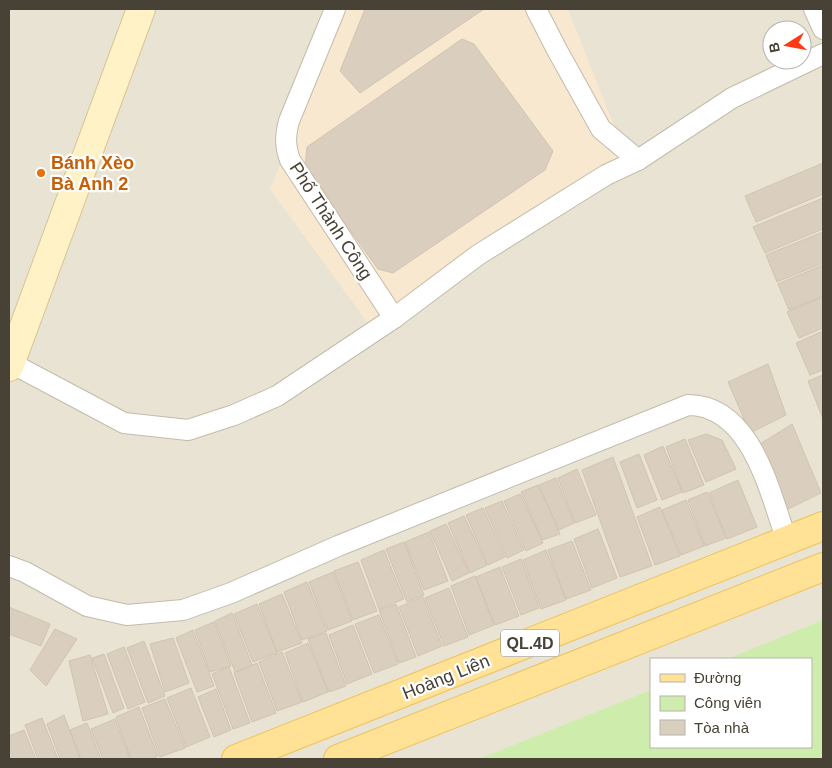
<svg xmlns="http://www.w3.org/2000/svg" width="832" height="768" viewBox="0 0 832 768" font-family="Helvetica,sans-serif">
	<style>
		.residential { fill: #e9e3d4; fill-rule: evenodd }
		.commercial { fill: #f8e8d0 }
		.green { fill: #ceecac }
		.building { fill: #dacfbe; stroke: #d2c4ae }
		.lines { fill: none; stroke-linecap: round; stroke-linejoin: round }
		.street-casing { stroke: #c4bbab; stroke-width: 22 }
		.secondary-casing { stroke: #d8c693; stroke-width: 30 }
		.primary-casing { stroke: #edc35c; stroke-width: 30 }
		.street { stroke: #fff; stroke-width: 20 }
		.secondary { stroke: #fff2c6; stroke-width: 28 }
		.primary { stroke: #ffe295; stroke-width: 28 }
		.food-dot { fill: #e8710a; stroke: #fff; stroke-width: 2 }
		.labels { text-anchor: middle; stroke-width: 4.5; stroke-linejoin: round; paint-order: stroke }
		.shield { fill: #fff; stroke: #7f7a72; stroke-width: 1 }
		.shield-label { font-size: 16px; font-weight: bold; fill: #484135 }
		.food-label { font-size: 18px; font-weight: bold; fill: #c56008; stroke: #fff; text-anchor: start }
		.street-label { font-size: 18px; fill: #484135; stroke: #fff }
	</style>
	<rect width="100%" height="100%" fill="#f4f0e6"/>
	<!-- residential -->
	<path class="residential" d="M9,9H823V759H9ZM772,30H802V60H772ZM651,659H811V747H651Z"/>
	<!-- commercial -->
	<polygon class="commercial" points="345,9 568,9 631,169 375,333 270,189"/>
	<!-- green -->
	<polygon class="green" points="823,620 823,759 479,759 651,690 651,747 811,747 811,659 727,659"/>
	<!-- building -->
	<g class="building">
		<polygon points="365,9 484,9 360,93 340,71"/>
		<polygon points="462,39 474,44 553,151 545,170 393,273 378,269 305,168 307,147"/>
		<polygon points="823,163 823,194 756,222 745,196"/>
		<polygon points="823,198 823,229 765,253 753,227"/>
		<polygon points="823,232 823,263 777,282 766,255"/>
		<polygon points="823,265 823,296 789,310 778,284"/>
		<polygon points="823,297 823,328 799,338 787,312"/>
		<polygon points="823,331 823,370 810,375 796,343"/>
		<polygon points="768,364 786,415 750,433 728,382"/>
		<polygon points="823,375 823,419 808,381"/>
		<polygon points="792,424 821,493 786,510 760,444"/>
		<polygon points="706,434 722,440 736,469 706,482 688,440"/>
		<polygon points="685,439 704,485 683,493 666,447"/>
		<polygon points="663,446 682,492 662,500 644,455"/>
		<polygon points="639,454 657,500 637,508 620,462"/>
		<polygon points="613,457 652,566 620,577 582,470"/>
		<polygon points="577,469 596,515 575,523 558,478"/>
		<polygon points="556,478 574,523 559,530 539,485"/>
		<polygon points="738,480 757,527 727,539 709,493"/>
		<polygon points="538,485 560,534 542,540 521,492"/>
		<polygon points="707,492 726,538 705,546 688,500"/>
		<polygon points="520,494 543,543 526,551 504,501"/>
		<polygon points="686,500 704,546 681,555 662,510"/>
		<polygon points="502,501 524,550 507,558 485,508"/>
		<polygon points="660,507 680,556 655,565 637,517"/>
		<polygon points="483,508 505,557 488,565 466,515"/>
		<polygon points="464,516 487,565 470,573 448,523"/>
		<polygon points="446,524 469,573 452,581 430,531"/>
		<polygon points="598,529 617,578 592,588 574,539"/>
		<polygon points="429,532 448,581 424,590 405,542"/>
		<polygon points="572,541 591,590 566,599 548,550"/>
		<polygon points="404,542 424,595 407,602 386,549"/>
		<polygon points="384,550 404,599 379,609 361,560"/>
		<polygon points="546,550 566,600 541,609 523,560"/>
		<polygon points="521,559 539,608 521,615 502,567"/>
		<polygon points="358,562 377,611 353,620 334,571"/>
		<polygon points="500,567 519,616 495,625 476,577"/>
		<polygon points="333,572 352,621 328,630 309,582"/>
		<polygon points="475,576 494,625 469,635 451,586"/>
		<polygon points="307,582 327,631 302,640 284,592"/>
		<polygon points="449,588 468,637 444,646 425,598"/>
		<polygon points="282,594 302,643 277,652 259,604"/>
		<polygon points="423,597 442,646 418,656 399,607"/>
		<polygon points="257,604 277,653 253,662 234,614"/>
		<polygon points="396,604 416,657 399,663 379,610"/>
		<polygon points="9,607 50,624 41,646 9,634"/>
		<polygon points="232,613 252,665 235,672 215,621"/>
		<polygon points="379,615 398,664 374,673 355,624"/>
		<polygon points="214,622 231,666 210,672 195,630"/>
		<polygon points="353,625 372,674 347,684 329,635"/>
		<polygon points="55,629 77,639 46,686 30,670"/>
		<polygon points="193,630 214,686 197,692 176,638"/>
		<polygon points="326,633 346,686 329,692 308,639"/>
		<polygon points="173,638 189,683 165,692 150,644"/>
		<polygon points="144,641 165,696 148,703 127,648"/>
		<polygon points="308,643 328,692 303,702 285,653"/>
		<polygon points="124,647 145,702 128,709 107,654"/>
		<polygon points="282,652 302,702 277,711 259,662"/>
		<polygon points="104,654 124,708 113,713 92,658"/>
		<polygon points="90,655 108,714 83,721 69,661"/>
		<polygon points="257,663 276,713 252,722 234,673"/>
		<polygon points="229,667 250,723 233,729 212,674"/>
		<polygon points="191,688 210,737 186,747 167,698"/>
		<polygon points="216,689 231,730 214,737 198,697"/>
		<polygon points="165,699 185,748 160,757 142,708"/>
		<polygon points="139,707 158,756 151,759 131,759 116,717"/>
		<polygon points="64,715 80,759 60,759 47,724"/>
		<polygon points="42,718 58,759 38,759 25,725"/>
		<polygon points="115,719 130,759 103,759 91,729"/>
		<polygon points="87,723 101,759 81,759 70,730"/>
		<polygon points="24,730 36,759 9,759 9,736"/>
	</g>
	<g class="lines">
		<!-- street casing -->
		<g class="street-casing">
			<g id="street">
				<path d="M335,9L289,121C285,136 285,146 290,160L394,318"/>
				<polyline points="536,9 557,50 601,129 638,160"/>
				<polyline points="814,9 823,29"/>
				<polyline points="11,363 124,423 188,430 234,415 277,396 394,318 478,255 606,175 638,160 732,98 823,54"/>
				<path d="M9,566L25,572L87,606L127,615L183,610L231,593L338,546L688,405C752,405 770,494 787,541"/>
			</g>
		</g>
		<!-- secondary casing -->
		<g class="secondary-casing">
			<polyline id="secondary" points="9,367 141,9"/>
		</g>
		<!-- primary casing -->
		<g class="primary-casing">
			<g id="primary">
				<polyline points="236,759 823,526"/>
				<polyline points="338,759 823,567"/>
			</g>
		</g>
		<!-- street -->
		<use href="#street" class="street"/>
		<!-- secondary -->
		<use href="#secondary" class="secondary"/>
		<!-- primary -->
		<use href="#primary" class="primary"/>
	</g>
	<!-- markers -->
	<circle class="food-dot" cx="41" cy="173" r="5"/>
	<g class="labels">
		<!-- shield labels -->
		<rect class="shield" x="501" y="629.5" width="58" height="27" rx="4"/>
		<g class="shield-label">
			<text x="530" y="649">QL.4D</text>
		</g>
		<!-- food labels -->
		<g class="food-label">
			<text x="51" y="169">Bánh Xèo<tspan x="51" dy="21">Bà Anh 2</tspan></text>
		</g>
		<!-- street labels -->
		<g class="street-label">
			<text transform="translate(331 221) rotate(57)" y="6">Phố Thành Công</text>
			<text transform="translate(446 677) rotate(-22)" y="6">Hoàng Liên</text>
		</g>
	</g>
	<!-- border -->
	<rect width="832" height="768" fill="none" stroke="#484135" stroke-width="20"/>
	<!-- legend -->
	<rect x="650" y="658" width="162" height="90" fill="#ffffff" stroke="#b6b3ae"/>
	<rect x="660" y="674" width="25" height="8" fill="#ffe295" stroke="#b6b3ae"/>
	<text x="694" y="683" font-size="15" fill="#484135">Đường</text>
	<rect x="660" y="696" width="25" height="15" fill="#ceecac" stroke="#b6b3ae"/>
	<text x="694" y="708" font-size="15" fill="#484135">Công viên</text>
	<rect x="660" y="720" width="25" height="15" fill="#dacfbe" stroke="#b6b3ae"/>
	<text x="694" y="733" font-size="15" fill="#484135">Tòa nhà</text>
	<!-- north arrow -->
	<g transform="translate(787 45) rotate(259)"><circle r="24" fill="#ffffff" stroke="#b6b3ae"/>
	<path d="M0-4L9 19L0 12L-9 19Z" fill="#ff3913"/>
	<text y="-8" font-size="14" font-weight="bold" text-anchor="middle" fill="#484135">B</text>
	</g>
</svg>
